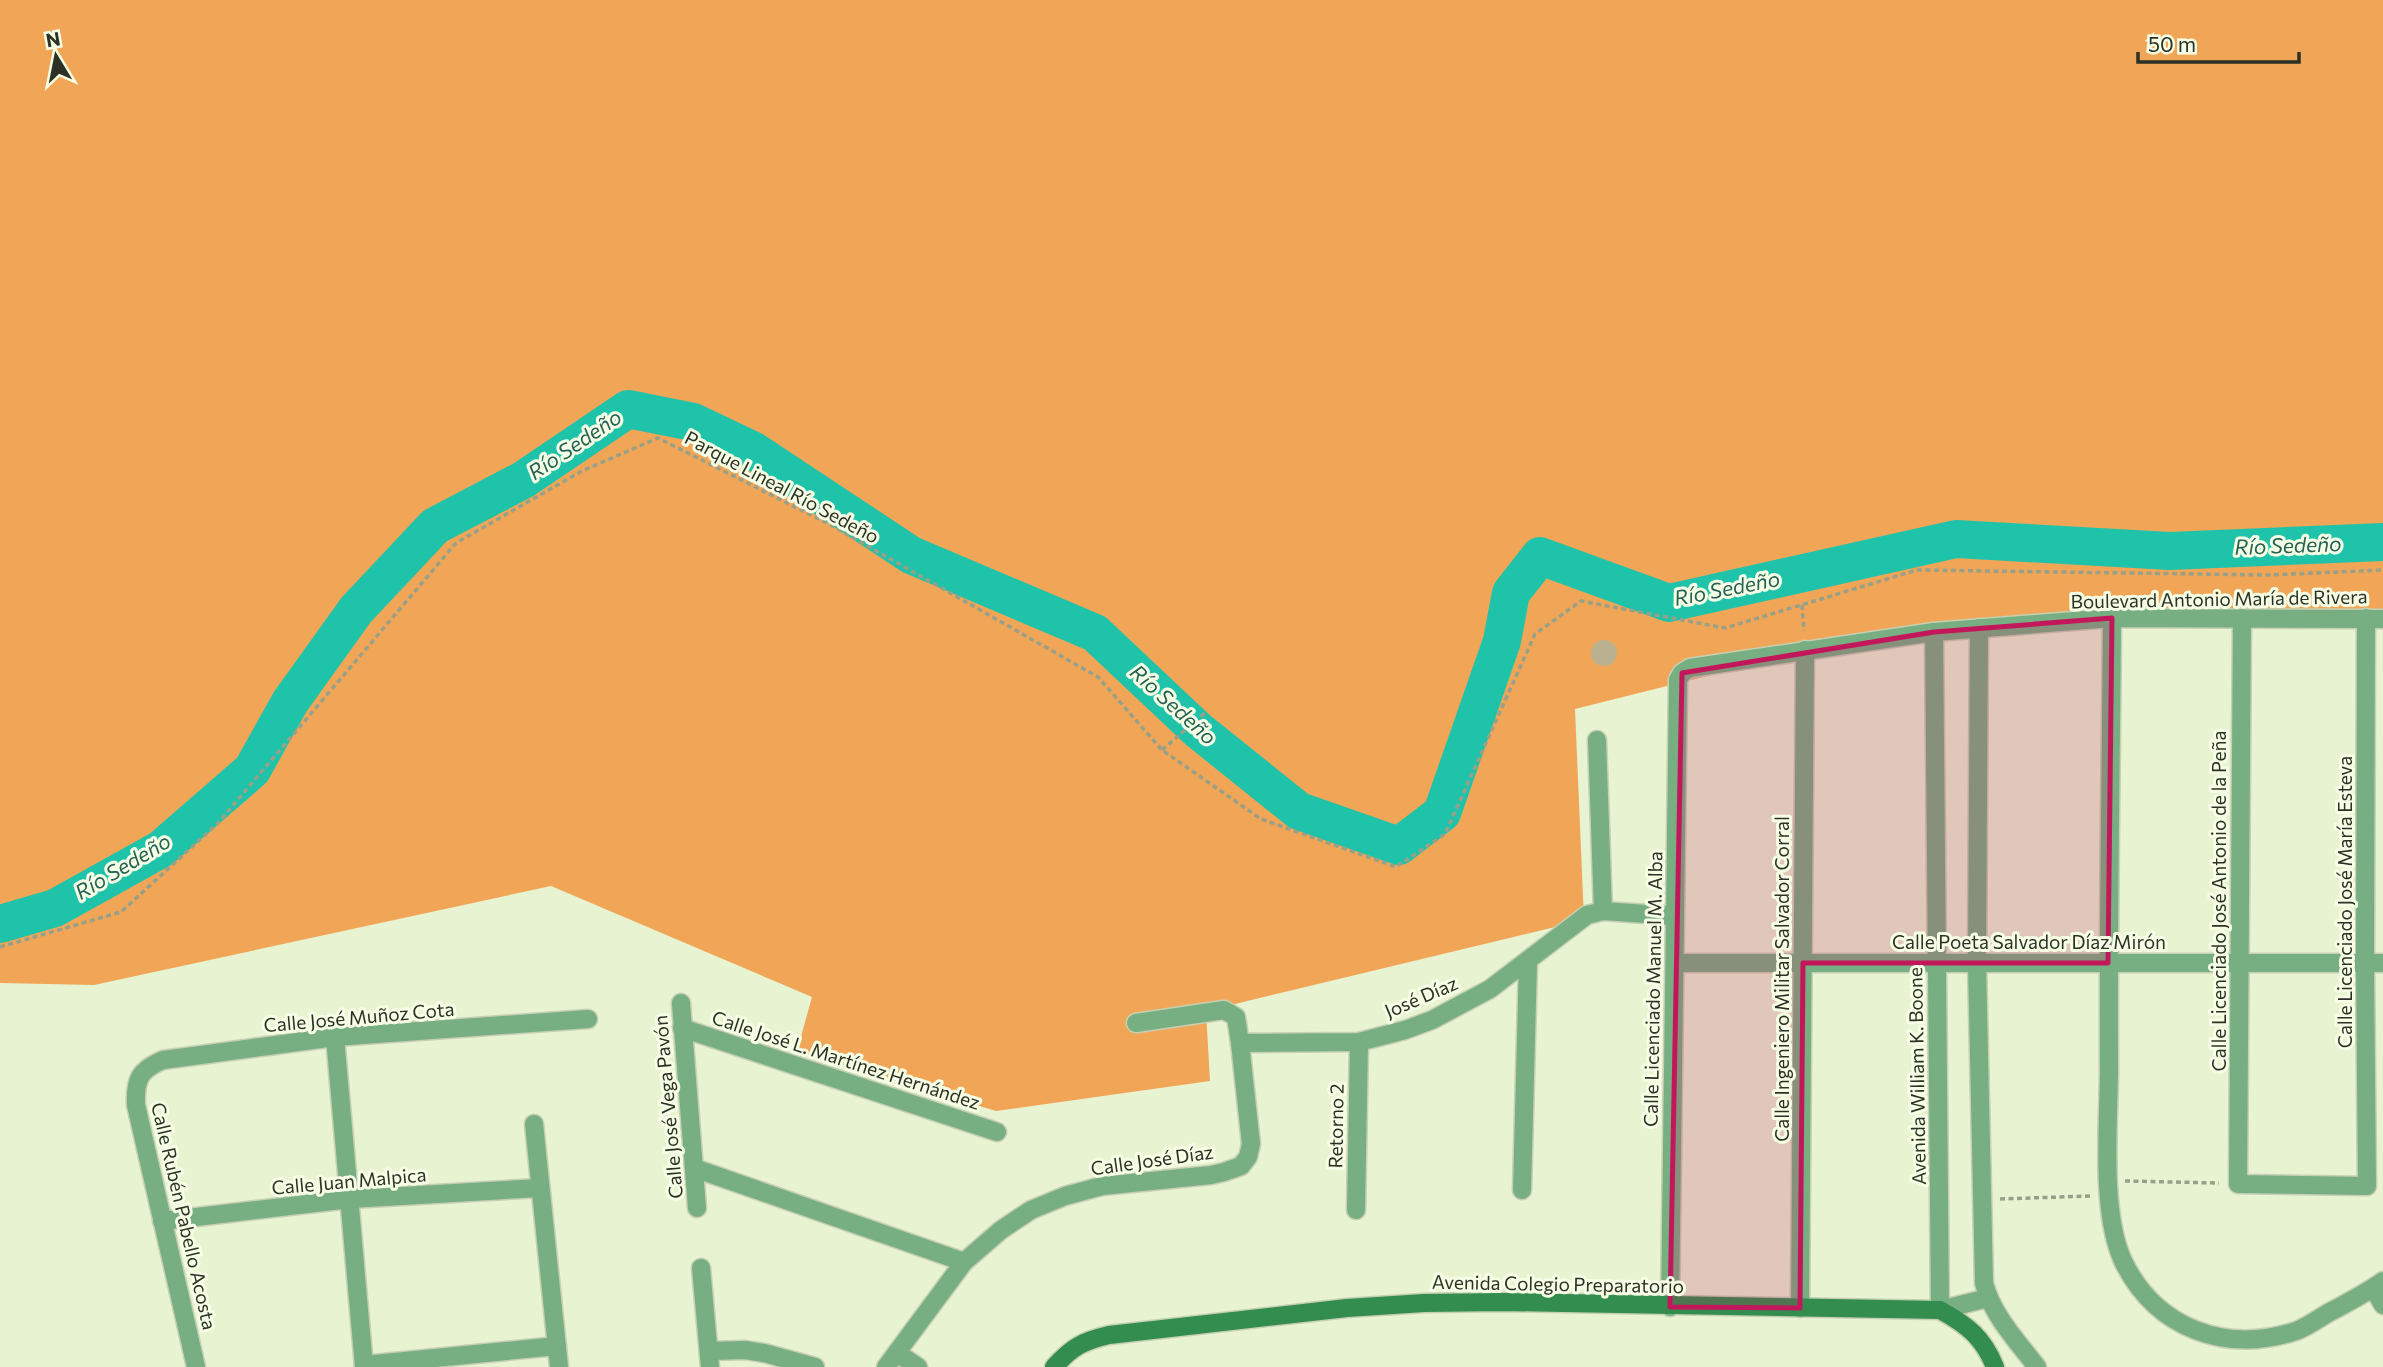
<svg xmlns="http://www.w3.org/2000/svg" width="2383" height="1367" viewBox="0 0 2383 1367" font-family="Commissioner,sans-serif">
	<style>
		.forest { fill: #f1a657 }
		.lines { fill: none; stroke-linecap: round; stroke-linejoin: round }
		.river { stroke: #1fc3aa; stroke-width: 38 }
		.building { fill: #bab191 }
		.street-casing { stroke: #c6d0b3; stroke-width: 21 }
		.secondary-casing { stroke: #c6d0b3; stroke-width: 21 }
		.path { stroke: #98a088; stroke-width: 3.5; stroke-dasharray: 5 3.5; stroke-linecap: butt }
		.street { stroke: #77ae82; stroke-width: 18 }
		.secondary { stroke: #328d4e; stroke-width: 18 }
		.marked { fill: #c2185b; fill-opacity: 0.2; stroke: #c2185b; stroke-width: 5; stroke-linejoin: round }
		.labels { text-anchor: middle; stroke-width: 6; stroke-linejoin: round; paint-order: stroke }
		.street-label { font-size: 19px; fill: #2d3125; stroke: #f6ffe5 }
		.water-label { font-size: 21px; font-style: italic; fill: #266156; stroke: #f6ffe5 }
	</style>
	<rect width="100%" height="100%" fill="#e8f3d2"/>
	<!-- forest -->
	<polygon class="forest" points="0,0 2383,0 2383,626 1907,626 1575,709 1584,920 1206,1011 1210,1081 996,1111 797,1051 812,997 551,886 94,985 0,983"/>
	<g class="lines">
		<!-- river -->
		<polyline class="river" points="0,924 55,908 161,849 252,770 290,702 356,610 435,526 523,480 628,409 693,422 754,451 911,555 1095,633 1198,730 1299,811 1399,846 1442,813 1502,641 1511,593 1540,556 1669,603 1956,539 2170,551 2383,542"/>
	</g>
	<!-- building -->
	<circle class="building" cx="1604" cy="653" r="13"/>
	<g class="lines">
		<!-- street casing -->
		<g class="street-casing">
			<g id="street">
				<path d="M2112,618C2111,768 2108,917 2109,1067C2109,1122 2100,1211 2123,1261C2156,1329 2226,1354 2296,1331C2307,1327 2318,1319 2328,1313C2347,1303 2366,1293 2383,1281"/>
				<polyline points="2242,618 2238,1184 2367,1186 2365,963 2366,618"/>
				<path d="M1979,628L1977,963L1984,1283C1992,1315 2017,1341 2037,1367"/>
				<polyline points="1934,632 1940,1310 1988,1298"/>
				<polyline points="1597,740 1603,911"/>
				<polyline points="1676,963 2383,963"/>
				<polyline points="681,1003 697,1208"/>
				<polyline points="1136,1023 1224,1010 1236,1017 1240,1043"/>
				<polyline points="682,1028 997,1132"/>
				<polyline points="335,1037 364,1367"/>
				<polyline points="534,1124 559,1367"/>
				<polyline points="694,1168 964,1262"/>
				<polyline points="1522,1190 1528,962"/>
				<polyline points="1356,1210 1359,1042"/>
				<polyline points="162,1221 350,1199 539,1188"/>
				<polyline points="701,1268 710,1367"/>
				<polyline points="2373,1288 2383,1305"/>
				<polyline points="1670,1307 1678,680 1682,673 1690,668 1934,632 2112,618 2383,619"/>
				<polyline points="1800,1308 1805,650"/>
				<polyline points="709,1351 745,1350 764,1353 815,1367"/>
				<polyline points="897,1353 918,1367"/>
				<polyline points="364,1365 557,1346"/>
				<path d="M196,1367L136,1105C135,1080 139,1070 163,1060L335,1037L588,1019"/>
				<polyline points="886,1367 964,1262 1001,1230 1031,1210 1065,1196 1102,1186 1211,1175 1224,1172 1241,1166 1248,1157 1251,1144 1240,1043 1359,1042 1405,1030 1432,1020 1490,989 1587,915 1603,911 1675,916"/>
			</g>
		</g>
		<!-- secondary casing -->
		<g class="secondary-casing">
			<path id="secondary" d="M1054,1367C1072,1347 1083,1341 1109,1335L1347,1308L1424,1303L1505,1302L1940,1310C1967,1325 1983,1337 1995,1367"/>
		</g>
		<!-- path -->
		<g class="path">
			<polyline points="1802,605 1804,631"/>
			<polyline points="1162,750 1206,712"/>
			<polyline points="0,947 121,912 218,823 456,543 582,471 658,438 829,524 1098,677 1162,750 1261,819 1396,867 1445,834 1535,634 1581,601 1725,628 1917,570 2269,575 2383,570"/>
			<polyline points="2125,1181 2219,1183"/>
			<polyline points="2000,1199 2090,1196"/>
		</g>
		<!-- street -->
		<use href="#street" class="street"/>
		<!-- secondary -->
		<use href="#secondary" class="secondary"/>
	</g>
	<!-- marked area -->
	<path class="marked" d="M2112,618L2108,963H1803L1800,1308L1670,1307L1682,673L1934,632Z"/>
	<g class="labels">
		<!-- street labels -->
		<g class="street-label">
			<text transform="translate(782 487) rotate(28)" y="7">Parque Lineal Río Sedeño</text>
			<text transform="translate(2219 599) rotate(-1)" y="7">Boulevard Antonio María de Rivera</text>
			<text transform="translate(2219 901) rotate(-90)" y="7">Calle Licenciado José Antonio de la Peña</text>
			<text transform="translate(2345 902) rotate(-90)" y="7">Calle Licenciado José María Esteva</text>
			<text x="2029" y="949">Calle Poeta Salvador Díaz Mirón</text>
			<text transform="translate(1782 979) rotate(-90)" y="7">Calle Ingeniero Militar Salvador Corral</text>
			<text transform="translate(1653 989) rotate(-89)" y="7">Calle Licenciado Manuel M. Alba</text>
			<text transform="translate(1421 997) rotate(-23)" y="7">José Díaz</text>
			<text transform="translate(359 1017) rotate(-5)" y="7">Calle José Muñoz Cota</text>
			<text transform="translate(846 1060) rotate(18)" y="7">Calle José L. Martínez Hernández</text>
			<text transform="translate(1917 1076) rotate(-91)" y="7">Avenida William K. Boone</text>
			<text transform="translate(668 1107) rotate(-95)" y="7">Calle José Vega Pavón</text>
			<text transform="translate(1336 1126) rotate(-89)" y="7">Retorno 2</text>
			<text transform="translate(1152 1160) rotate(-8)" y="7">Calle José Díaz</text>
			<text transform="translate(349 1181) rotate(-5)" y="7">Calle Juan Malpica</text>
			<text transform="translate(184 1216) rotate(77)" y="7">Calle Rubén Pabello Acosta</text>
			<text transform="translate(1558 1284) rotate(1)" y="7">Avenida Colegio Preparatorio</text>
		</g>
		<!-- water labels -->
		<g class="water-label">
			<text transform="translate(575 445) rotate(-34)" y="7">Río Sedeño</text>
			<text transform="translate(2288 546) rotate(-2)" y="7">Río Sedeño</text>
			<text transform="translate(1727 589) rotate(-11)" y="7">Río Sedeño</text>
			<text transform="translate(1173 705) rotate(42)" y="7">Río Sedeño</text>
			<text transform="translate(123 867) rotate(-31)" y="7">Río Sedeño</text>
		</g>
	</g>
	<!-- north arrow -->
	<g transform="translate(56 56) rotate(350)" stroke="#f6ffe5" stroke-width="5" paint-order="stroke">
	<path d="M0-5L12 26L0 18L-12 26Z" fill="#2d3125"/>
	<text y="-10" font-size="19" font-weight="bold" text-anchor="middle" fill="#2d3125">N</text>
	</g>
	<!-- scale -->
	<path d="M2138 52v10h161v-10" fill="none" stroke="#2d3125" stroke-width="3.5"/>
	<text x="2148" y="52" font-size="21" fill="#2d3125" stroke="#f6ffe5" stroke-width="5" paint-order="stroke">50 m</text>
</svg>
